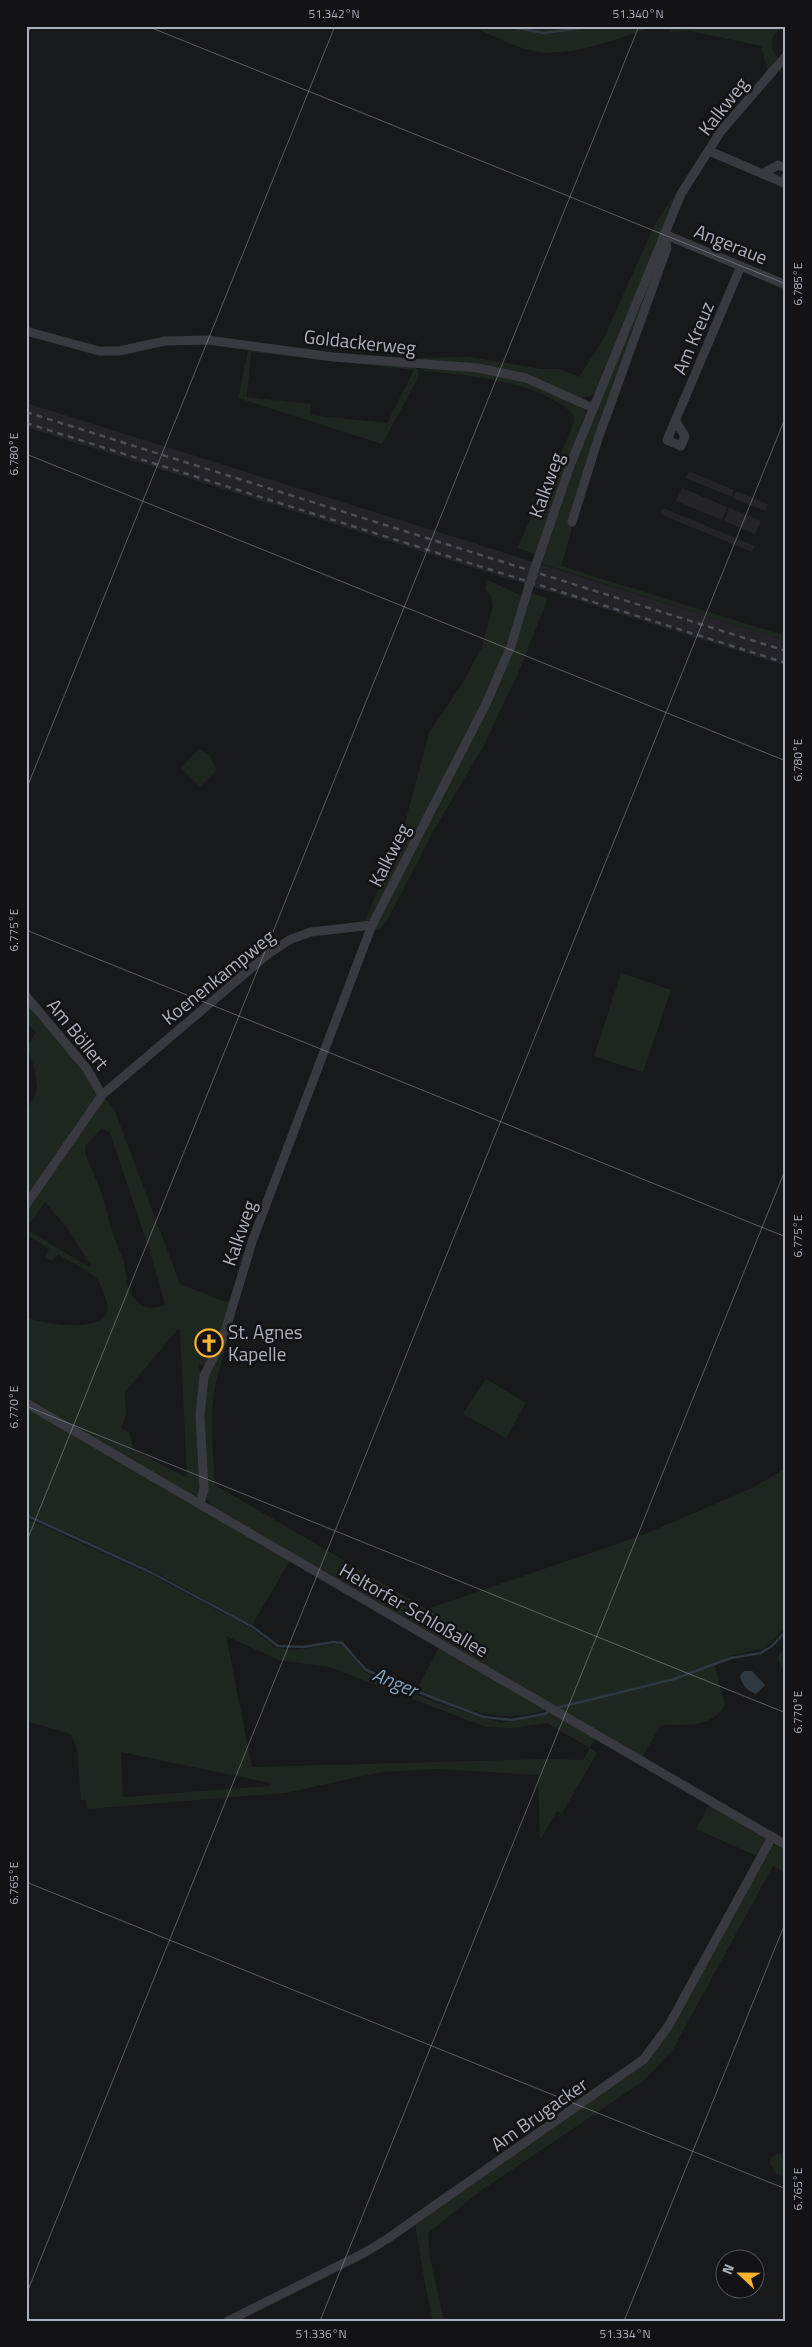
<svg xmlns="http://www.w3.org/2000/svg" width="812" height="2347" viewBox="0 0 812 2347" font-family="'Titillium Web',sans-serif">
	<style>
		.built { fill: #242428 }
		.green { fill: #1e271f; fill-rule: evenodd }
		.water { fill: #2d3841 }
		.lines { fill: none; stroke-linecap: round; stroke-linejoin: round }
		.stream { stroke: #2d3841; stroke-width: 2.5 }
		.minor { stroke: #393a40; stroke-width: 9 }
		.rail { stroke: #4c4f56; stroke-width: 2.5; stroke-dasharray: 6 5; stroke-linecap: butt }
		.minor-bridge { stroke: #393a40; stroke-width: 9 }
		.ticks { fill: none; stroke: #aab0bc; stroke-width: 1; stroke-opacity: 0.45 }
		.labels { text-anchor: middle; stroke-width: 5; stroke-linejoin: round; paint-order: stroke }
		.street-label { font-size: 19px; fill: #aab0bc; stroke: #131316 }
		.poi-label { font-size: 19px; fill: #aab0bc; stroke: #131316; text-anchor: start }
		.water-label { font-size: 20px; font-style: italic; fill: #7e9fb9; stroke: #131316 }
		.neatline { fill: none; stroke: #aab0bc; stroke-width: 2 }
		.ticks-label { font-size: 12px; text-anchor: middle; fill: #aab0bc }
	</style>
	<rect width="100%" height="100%" fill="#18191b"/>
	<!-- built -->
	<g class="built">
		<polygon points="26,403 786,641 786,666 26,427"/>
		<polygon points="689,471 734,490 732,497 686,478"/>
		<polygon points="682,488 727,507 722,520 676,501"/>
		<polygon points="736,491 768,504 765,511 733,498"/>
		<polygon points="663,508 755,546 752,552 660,514"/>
		<polygon points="729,508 761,521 755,534 724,521"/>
	</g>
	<!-- green -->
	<g class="green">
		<path d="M472,26H656C621,37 577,56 540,52C517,49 493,36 472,26Z"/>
		<polygon points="668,26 786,26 786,27 780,29 772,38 772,48 778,59 768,72 761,46 691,31 670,32"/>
		<polygon points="676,193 680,193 597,392 591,396 579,398 544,382 413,362 420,358 470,357 541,369 559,369 579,377 603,340 656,222"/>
		<polygon points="661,254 571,521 571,532 561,566 786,636 786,641 539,563 557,506"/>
		<path d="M251,348L412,365L418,370L419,376L382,444L238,398L248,351ZM251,352L414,370L387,423L310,415L311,404L247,397Z"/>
		<path d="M426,368L508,374L581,406L586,414V420L537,554L517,548L569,435L574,421L573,414C539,381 468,375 423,371Z"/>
		<polygon points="488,580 524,597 498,673 374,916 363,925 402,834 429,733 462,684 482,647 493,605 490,594 485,589"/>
		<polygon points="530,593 548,598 519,671 484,745 434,830 389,917 381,928 376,930 374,927 486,708"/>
		<polygon points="199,749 210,756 217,770 200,787 181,768"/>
		<polygon points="621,973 671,990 643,1072 594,1056"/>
		<polygon points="26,997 86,1070 97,1095 26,1198 26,1112 35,1096 37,1086 34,1066 27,1047 36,1032 26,1021"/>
		<path d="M104,1097L114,1109L180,1284L223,1301L232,1302L222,1338L206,1366L199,1365L201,1378L200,1494L193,1498L26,1401V1318C44,1324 123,1338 105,1297C103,1292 101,1283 97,1279C89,1270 68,1261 58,1254L52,1261L45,1257L49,1249L26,1234V1208ZM102,1128L110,1133L152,1258L165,1305C141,1314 134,1301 125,1281L127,1279L124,1262L112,1232L102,1194L85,1153V1146ZM45,1202L69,1230L91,1266L89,1267L26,1229ZM178,1329L180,1331L187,1478L137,1452L133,1448L129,1432L121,1428L126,1415L125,1392Z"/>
		<path d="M227,1334C226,1352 218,1369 215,1387C209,1419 213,1452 215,1485L427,1609L643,1535L754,1487L786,1468V1627L765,1648L729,1656L715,1666L725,1705C712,1728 684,1725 661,1725L641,1759L211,1508L205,1493L204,1386Z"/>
		<polygon points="486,1379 526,1403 506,1438 463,1414"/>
		<polygon points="26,1406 291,1559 252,1625 153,1571 26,1513"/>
		<path d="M26,1518L151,1575L251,1628L275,1647L288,1650L303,1649L333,1644L342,1645L364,1671L376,1678L435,1702L483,1718L502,1723L545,1715L552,1712L597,1737L590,1748L597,1753L562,1813L557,1811L540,1840L538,1775L437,1769L382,1772L285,1793L87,1809L86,1800H81L77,1749L71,1734L26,1721ZM226,1636L279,1660L329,1667L486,1727L512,1728L547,1723L590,1748L583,1760L548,1759L252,1767ZM121,1752L271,1783V1786L123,1797Z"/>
		<path d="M440,1646L547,1709C501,1726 459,1708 417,1689Z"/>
		<polygon points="786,1646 786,1676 777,1658"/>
		<polygon points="710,1803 764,1835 766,1839 759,1857 696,1829"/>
		<polygon points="776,1844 786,1848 786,1873 773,1866 672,2051 642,2082 479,2192 428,2233 430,2258 444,2321 433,2321 425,2284 415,2223 645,2060 767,1849"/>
		<polygon points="777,2154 786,2155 786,2178 774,2172 770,2163 772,2157"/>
	</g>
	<!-- water -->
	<path class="water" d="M744,1671H752L765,1685L756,1694C746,1690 743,1686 740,1676Z"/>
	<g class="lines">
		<!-- stream -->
		<g class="stream">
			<polyline points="505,26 545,33 594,26"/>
			<polyline points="26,1515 152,1573 253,1627 278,1646 304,1647 333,1642 342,1643 366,1670 436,1699 484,1717 512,1720 544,1714 551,1711"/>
			<polyline points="556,1708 674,1679 731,1658 761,1653 772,1646 786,1631"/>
		</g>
		<!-- minor -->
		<g class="minor">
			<polyline points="709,151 784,183 786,177"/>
			<polyline points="762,174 778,165 786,168"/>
			<polyline points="664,234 786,285"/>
			<polyline points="26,331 99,351 119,351 165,341 208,340 333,357 478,368 526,378 593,408"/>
			<polyline points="676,422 685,436 681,446 667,440 741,266"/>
			<polyline points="572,522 598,439 667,248 664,234"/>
			<polyline points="537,562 571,463 681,194 721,131 786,56"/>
			<polyline points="26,996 87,1069 102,1095"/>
			<polyline points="26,1205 102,1095 268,954 291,939 311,932 372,925"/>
			<polyline points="26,1403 786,1845"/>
			<polyline points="200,1504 204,1489 200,1415 204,1376 223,1338 253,1239 372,925 486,704 511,646 529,586"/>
			<polyline points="228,2321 364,2253 387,2239 644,2059 669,2025 772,1837"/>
		</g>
		<!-- rail -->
		<g class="rail">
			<polyline points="26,412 786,651"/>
			<polyline points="26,423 786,663"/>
		</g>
		<!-- minor-bridge -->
		<polyline class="minor-bridge" points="529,586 537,562"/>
	</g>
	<!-- ticks -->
	<path class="ticks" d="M147,26L786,284M26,38L31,26M26,454L786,761M26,790L335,26M26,930L786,1237M26,1406L786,1713M26,1543L639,26M26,1882L786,2189M26,2295L786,416M320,2321L786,1168M624,2321L786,1921"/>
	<!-- icons -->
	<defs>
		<g id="church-ring" transform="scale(1.4375)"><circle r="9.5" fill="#131316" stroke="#ffb42d" stroke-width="1.5"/><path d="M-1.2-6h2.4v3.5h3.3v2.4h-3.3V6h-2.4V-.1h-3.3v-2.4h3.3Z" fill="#ffb42d"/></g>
	</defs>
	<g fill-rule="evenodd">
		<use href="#church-ring" x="209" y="1343"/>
	</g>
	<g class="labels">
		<!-- street labels -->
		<g class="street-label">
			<text transform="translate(723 106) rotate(-52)" y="7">Kalkweg</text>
			<text transform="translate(731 244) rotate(22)" y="7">Angeraue</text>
			<text transform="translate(693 338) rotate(-67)" y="7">Am Kreuz</text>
			<text transform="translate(360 342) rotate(6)" y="7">Goldackerweg</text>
			<text transform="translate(546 485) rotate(-70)" y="7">Kalkweg</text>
			<text transform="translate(389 855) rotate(-63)" y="7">Kalkweg</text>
			<text transform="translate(218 977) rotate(-39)" y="7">Koenenkampweg</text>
			<text transform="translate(78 1034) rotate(51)" y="7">Am Böllert</text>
			<text transform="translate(239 1233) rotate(-71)" y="7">Kalkweg</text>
			<text transform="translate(414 1610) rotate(30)" y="7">Heltorfer Schloßallee</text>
			<text transform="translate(539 2114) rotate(-35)" y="7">Am Brugacker</text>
		</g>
		<!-- poi labels -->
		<g class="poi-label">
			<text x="228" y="1339">St. Agnes<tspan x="228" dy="22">Kapelle</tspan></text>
		</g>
		<!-- water labels -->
		<g class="water-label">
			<text transform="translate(395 1682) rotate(23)" y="7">Anger</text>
		</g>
	</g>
	<!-- border -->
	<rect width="812" height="2347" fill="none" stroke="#131316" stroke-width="55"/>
	<!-- north arrow -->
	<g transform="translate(740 2274) rotate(292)"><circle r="24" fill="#131316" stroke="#4f5258"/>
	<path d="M0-4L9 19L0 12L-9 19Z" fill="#ffb42d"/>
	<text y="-8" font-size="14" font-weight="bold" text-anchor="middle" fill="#aab0bc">N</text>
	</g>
	<rect x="28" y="28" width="756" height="2292" class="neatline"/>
	<g class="ticks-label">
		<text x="334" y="18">51.342°N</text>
		<text x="638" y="18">51.340°N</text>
		<text transform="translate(798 284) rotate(-90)" y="4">6.785°E</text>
		<text transform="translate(14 454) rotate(-90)" y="4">6.780°E</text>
		<text transform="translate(798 760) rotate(-90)" y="4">6.780°E</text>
		<text transform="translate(14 930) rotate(-90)" y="4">6.775°E</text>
		<text transform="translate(798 1236) rotate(-90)" y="4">6.775°E</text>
		<text transform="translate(14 1407) rotate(-90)" y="4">6.770°E</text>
		<text transform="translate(798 1712) rotate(-90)" y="4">6.770°E</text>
		<text transform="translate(14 1883) rotate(-90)" y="4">6.765°E</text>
		<text transform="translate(798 2189) rotate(-90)" y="4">6.765°E</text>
		<text x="321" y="2338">51.336°N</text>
		<text x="625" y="2338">51.334°N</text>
	</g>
</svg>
